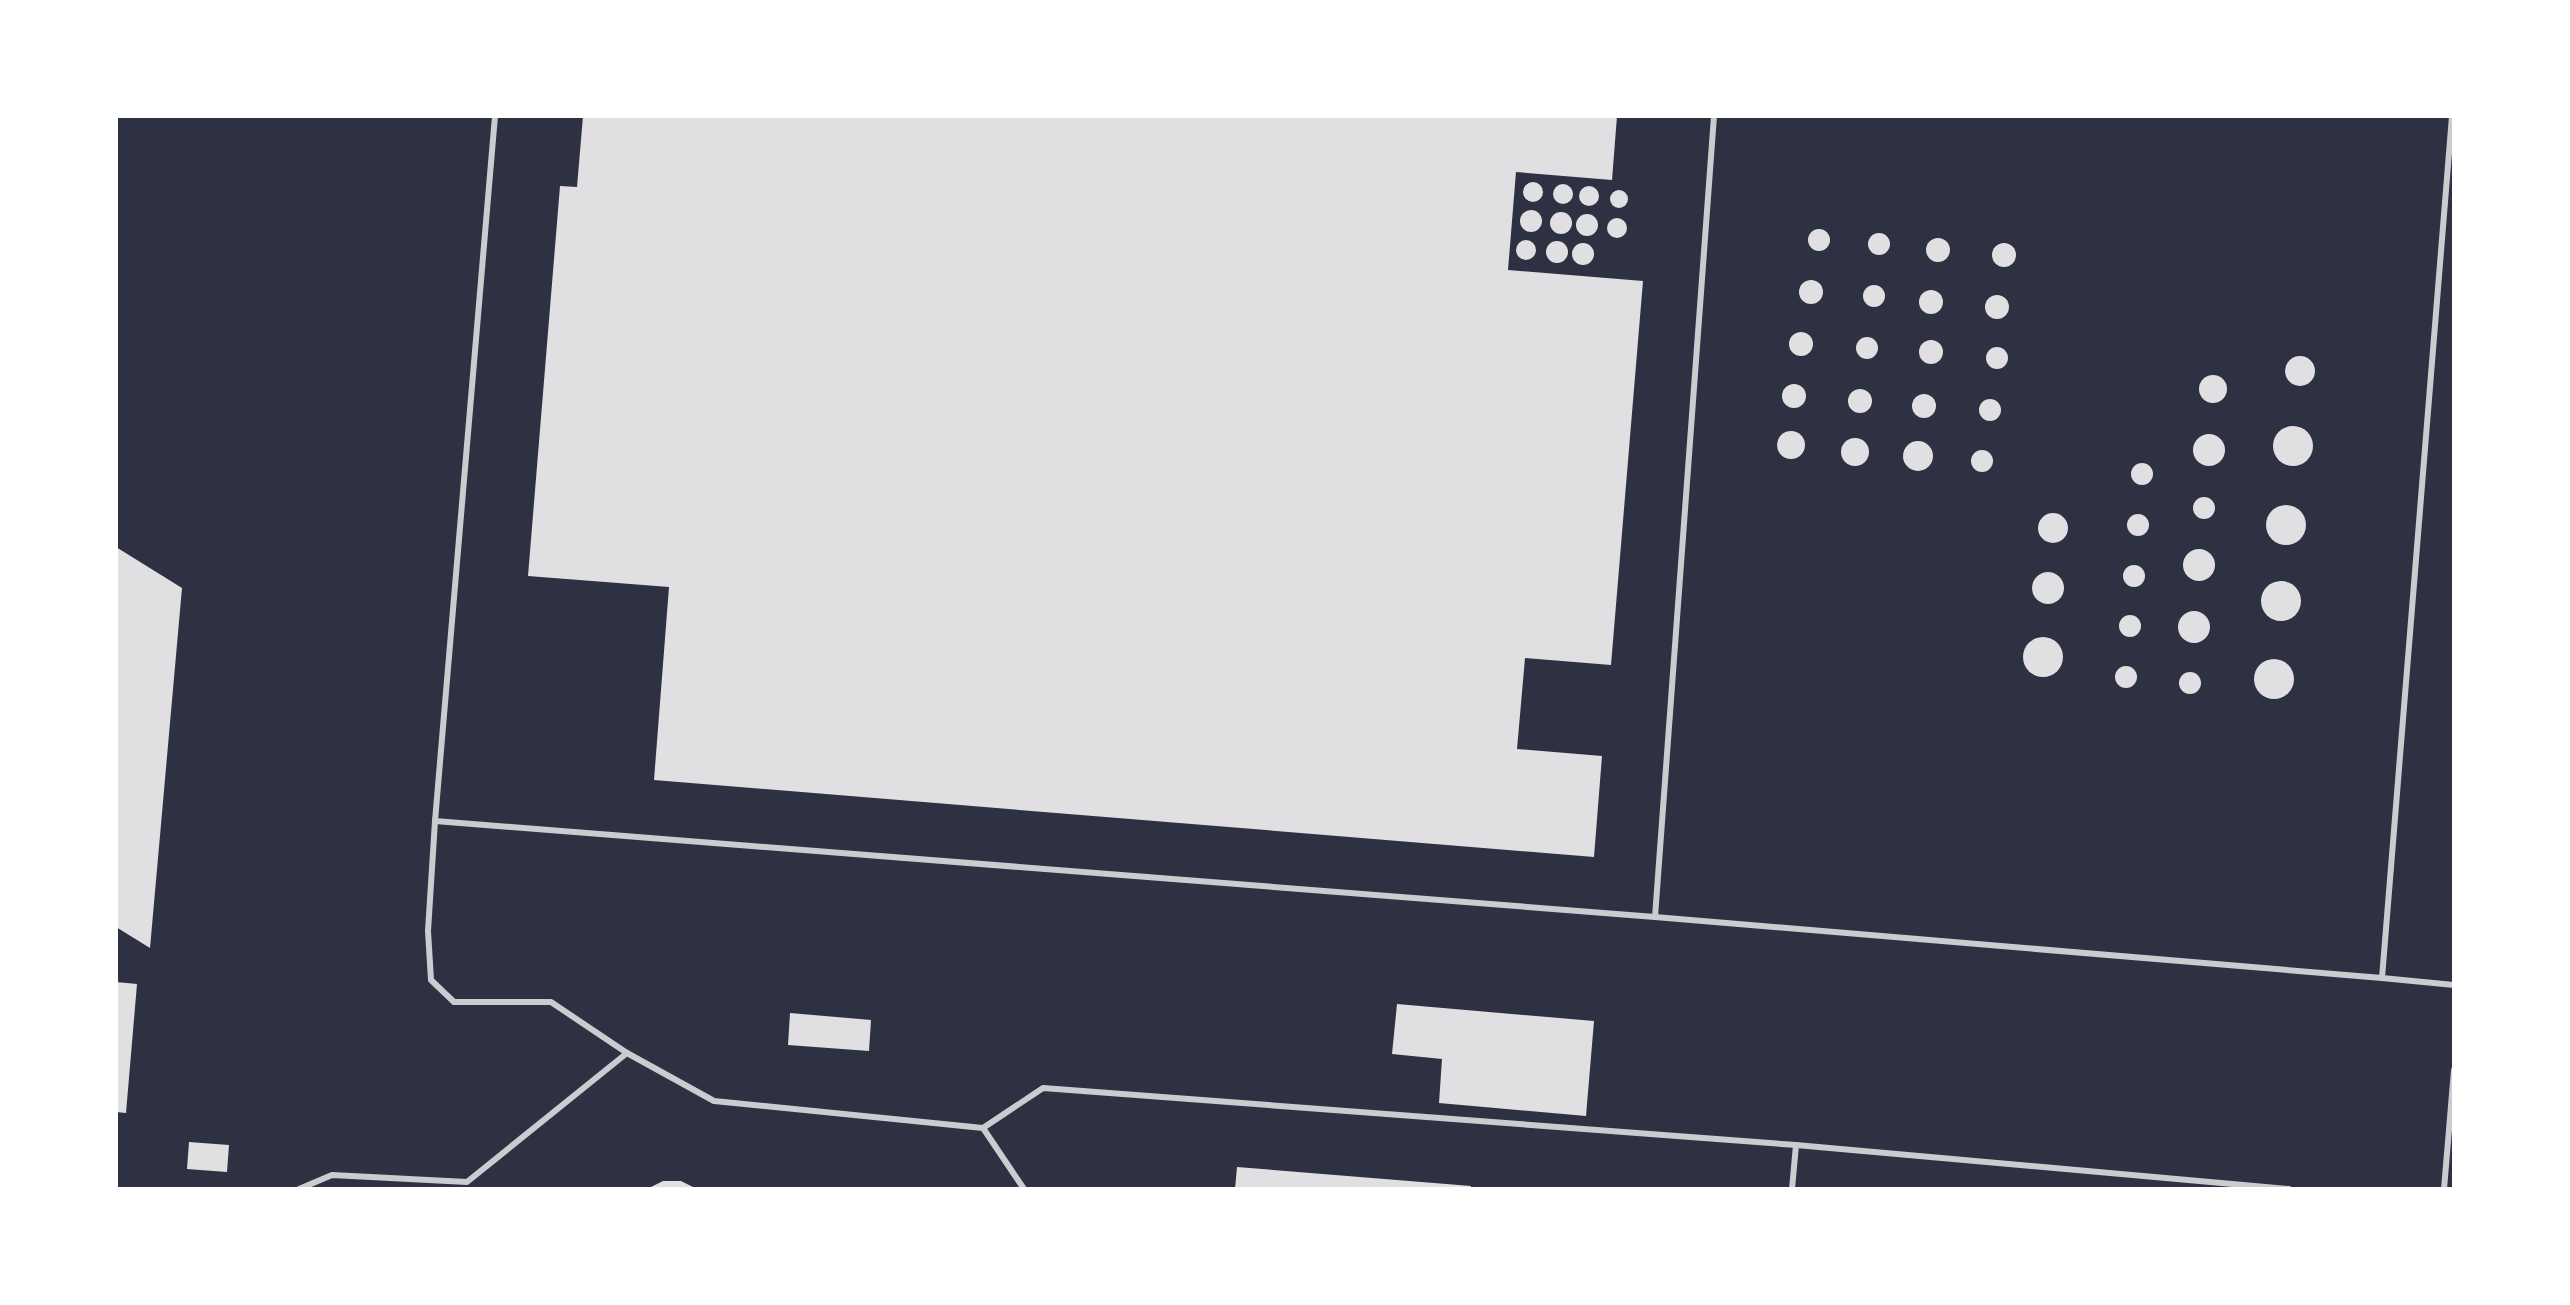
<svg xmlns="http://www.w3.org/2000/svg" width="2570" height="1305" viewBox="0 0 2570 1305" font-family="Mulish,sans-serif">
	<style>
		.building { fill: #e0e0e3 }
		.lines { fill: none; stroke-linecap: round; stroke-linejoin: round }
		.service { stroke: #caccd0; stroke-width: 6 }
	</style>
	<rect width="100%" height="100%" fill="#2d3142"/>
	<!-- building -->
	<g class="building">
		<polygon points="583,116 1617,116 1612,180 1516,172 1508,270 1643,281 1611,665 1525,658 1517,749 1602,756 1594,857 654,780 669,587 528,576 560,186 577,187"/>
		<circle cx="1533" cy="192" r="10"/>
		<circle cx="1563" cy="194" r="10"/>
		<circle cx="1589" cy="196" r="10"/>
		<circle cx="1619" cy="199" r="9"/>
		<circle cx="1531" cy="221" r="11"/>
		<circle cx="1561" cy="223" r="11"/>
		<circle cx="1587" cy="225" r="11"/>
		<circle cx="1617" cy="228" r="10"/>
		<circle cx="1819" cy="240" r="11"/>
		<circle cx="1879" cy="244" r="11"/>
		<circle cx="1938" cy="250" r="12"/>
		<circle cx="1526" cy="250" r="10"/>
		<circle cx="1557" cy="252" r="11"/>
		<circle cx="1583" cy="254" r="11"/>
		<circle cx="2004" cy="255" r="12"/>
		<circle cx="1811" cy="292" r="12"/>
		<circle cx="1874" cy="296" r="11"/>
		<circle cx="1931" cy="302" r="12"/>
		<circle cx="1997" cy="307" r="12"/>
		<circle cx="1801" cy="344" r="12"/>
		<circle cx="1867" cy="348" r="11"/>
		<circle cx="1931" cy="352" r="12"/>
		<circle cx="1997" cy="358" r="11"/>
		<circle cx="2300" cy="371" r="15"/>
		<circle cx="2213" cy="389" r="14"/>
		<circle cx="1794" cy="396" r="12"/>
		<circle cx="1860" cy="401" r="12"/>
		<circle cx="1924" cy="406" r="12"/>
		<circle cx="1990" cy="410" r="11"/>
		<circle cx="2293" cy="446" r="20"/>
		<circle cx="1791" cy="445" r="14"/>
		<circle cx="2209" cy="450" r="16"/>
		<circle cx="1855" cy="452" r="14"/>
		<circle cx="1918" cy="456" r="15"/>
		<circle cx="1982" cy="461" r="11"/>
		<circle cx="2142" cy="474" r="11"/>
		<circle cx="2204" cy="508" r="11"/>
		<circle cx="2286" cy="525" r="20"/>
		<circle cx="2053" cy="528" r="15"/>
		<circle cx="2138" cy="525" r="11"/>
		<polygon points="116,547 182,588 150,948 116,927"/>
		<circle cx="2199" cy="565" r="16"/>
		<circle cx="2134" cy="576" r="11"/>
		<circle cx="2048" cy="588" r="16"/>
		<circle cx="2281" cy="601" r="20"/>
		<circle cx="2194" cy="627" r="16"/>
		<circle cx="2130" cy="626" r="11"/>
		<circle cx="2043" cy="657" r="20"/>
		<circle cx="2274" cy="679" r="20"/>
		<circle cx="2126" cy="677" r="11"/>
		<circle cx="2190" cy="683" r="11"/>
		<polygon points="116,982 137,984 126,1113 116,1112"/>
		<polygon points="1397,1004 1594,1021 1586,1116 1439,1103 1442,1059 1392,1054"/>
		<polygon points="790,1013 871,1020 869,1051 788,1045"/>
		<polygon points="189,1142 229,1145 227,1172 187,1169"/>
		<polygon points="1237,1167 1471,1186 1471,1189 1235,1189"/>
		<polygon points="663,1181 681,1181 697,1189 647,1189"/>
	</g>
	<g class="lines">
		<!-- service -->
		<g class="service">
			<polyline points="495,116 435,821 428,931 431,980 454,1002 551,1002 627,1053 714,1101 983,1128 1024,1189"/>
			<polyline points="435,821 1655,917 2382,978 2452,116"/>
			<polyline points="1655,917 1714,116"/>
			<polyline points="2382,978 2454,985"/>
			<polyline points="983,1128 1043,1088 1796,1145 2289,1189"/>
			<polyline points="299,1189 332,1175 467,1182 627,1053"/>
			<polyline points="1792,1189 1796,1145"/>
			<polyline points="2444,1189 2454,1070"/>
		</g>
	</g>
	<!-- border -->
	<rect width="2570" height="1305" fill="none" stroke="#ffffff" stroke-width="236"/>
</svg>
